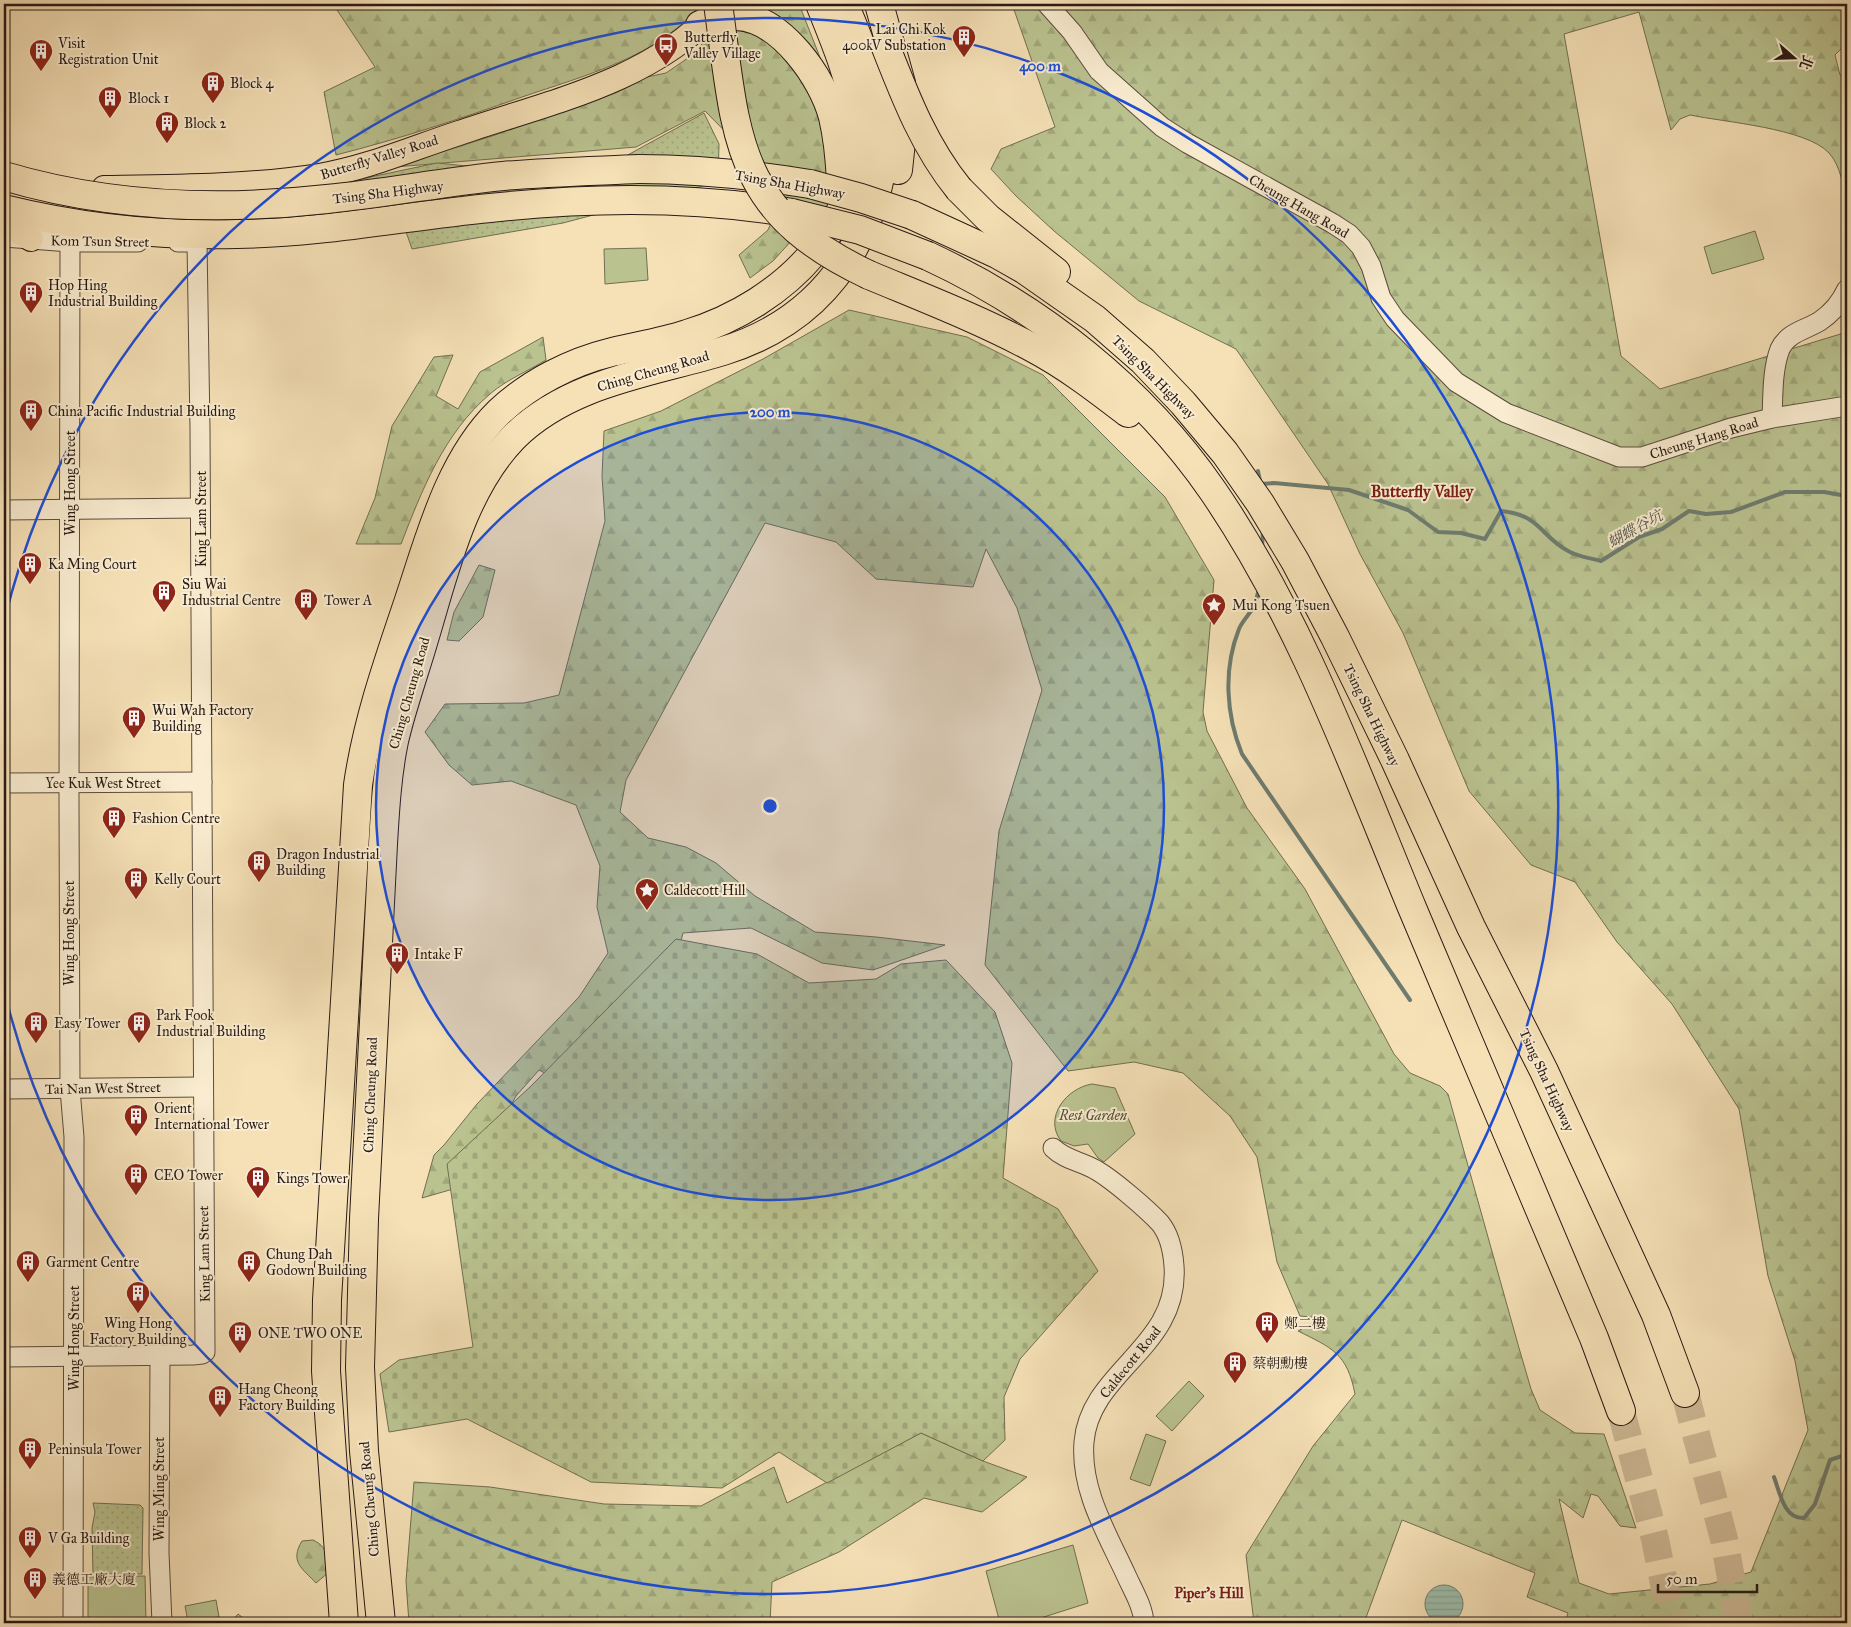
<svg xmlns="http://www.w3.org/2000/svg" width="1851" height="1627" viewBox="0 0 1851 1627" font-family="'IM FELL Great Primer','Noto Serif TC',serif">
	<style>
		.forest { fill: url(#forest-firs); stroke: #716e52 }
		.cemetery { fill: url(#cemetery-stones); stroke: #716e52 }
		.park { fill: url(#park-dots); stroke: #716e52 }
		.garden { fill: #bac390; stroke: #716e52 }
		.water { fill: url(#water-rules); stroke: #6e7c6f }
		.lines { fill: none; stroke-linecap: round; stroke-linejoin: round }
		.stream { stroke: #6e7c6f; stroke-width: 4 }
		.highway-tunnel { stroke: #cdb996; stroke-width: 28; stroke-dasharray: 28 14; stroke-linecap: butt }
		.minor-casing { stroke: #5c4c3d; stroke-width: 21 }
		.major-casing { stroke: #281a14; stroke-width: 26 }
		.highway-casing { stroke: #281a14; stroke-width: 30 }
		.minor { stroke: #f9ecd0; stroke-width: 19 }
		.major { stroke: #f6e1b7; stroke-width: 24 }
		.highway { stroke: #f6e1b7; stroke-width: 28 }
		.highway-bridge-casing { stroke: #281a14; stroke-width: 30; stroke-linecap: butt }
		.highway-bridge { stroke: #f6e1b7; stroke-width: 28 }
		.ring { fill: none; stroke: #1d4ed8; stroke-width: 2.5 }
		.labels { text-anchor: middle; stroke-width: 4; stroke-linejoin: round; paint-order: stroke }
		.poi-label { font-size: 14px; fill: #281a14; stroke: #f9ecd0; text-anchor: start }
		.street-label { font-size: 14px; fill: #281a14; stroke: #f9ecd0 }
		.park-label { font-size: 14px; font-style: italic; fill: #544d39; stroke: #f9ecd0 }
		.water-label { font-size: 15px; font-style: italic; fill: #515349; stroke: #f9ecd0 }
		.neighbourhood-label { font-size: 15px; font-weight: bold; fill: #7a1f14; stroke: #f9ecd0 }
		.quarter-label { font-size: 16px; font-weight: bold; fill: #7a1f14; stroke: #f9ecd0 }
		.centre { fill: #1d4ed8; stroke: #f9ecd0; stroke-width: 2.5 }
		.ring-label { font-size: 15px; text-anchor: middle; font-weight: bold; fill: #1d4ed8; stroke: #f9ecd0; stroke-width: 4; stroke-linejoin: round; paint-order: stroke }
	</style>
	<defs>
		<pattern id="forest-firs" width="22" height="20" patternUnits="userSpaceOnUse" patternTransform="scale(1.25)"><rect width="22" height="20" fill="#bac390"/><path d="M5 1l3.5 6h-7zM16 11l3.5 6h-7z" fill="#a0a77b"/></pattern>
		<pattern id="cemetery-stones" width="16" height="16" patternUnits="userSpaceOnUse" patternTransform="scale(1.25)"><rect width="16" height="16" fill="#bac390"/><path d="M2 7V4a2 2 0 0 1 4 0v3zM10 15v-3a2 2 0 0 1 4 0v3z" fill="#a0a77b"/></pattern>
		<pattern id="park-dots" width="8" height="8" patternUnits="userSpaceOnUse" patternTransform="scale(1.25)"><rect width="8" height="8" fill="#bac390"/><path d="M2 2h.1M6 6h.1" fill="none" stroke="#a0a77b" stroke-width="1.8" stroke-linecap="round"/></pattern>
		<pattern id="water-rules" width="6" height="5" patternUnits="userSpaceOnUse" patternTransform="scale(1.25)"><rect width="6" height="5" fill="#9dbeac"/><path d="M0 2.5h6" fill="none" stroke="#87a393"/></pattern>
	</defs>
	<rect width="100%" height="100%" fill="#f6e1b7"/>
	<filter id="stains"><feTurbulence type="fractalNoise" baseFrequency=".004" numOctaves="4"/><feColorMatrix values="0 0 0 0 .2 0 0 0 0 .09 0 0 0 0 .02 0 0 0 .5 -.17"/></filter>
	<radialGradient id="worn" r=".72"><stop offset=".6" stop-color="#630" stop-opacity="0"/><stop offset="1" stop-color="#630" stop-opacity=".3"/></radialGradient>
	<!-- forest -->
	<g class="forest">
		<path d="M333,4H701C659,57 583,76 522,97C460,119 399,139 336,155L324,92L375,67Z"/>
		<polygon points="742,4 799,4 834,93 840,202 803,228 773,261 750,278 739,255 768,230 774,216 764,171 705,111 636,147 395,167 492,136 615,93 647,77 666,73 688,58"/>
		<path d="M1012,4H1847V43L1835,55L1840,75L1847,80V203C1843,187 1841,166 1829,153C1806,128 1723,122 1690,115L1680,119L1671,130L1639,12L1564,34L1621,356L1660,389L1847,332V1623H1565L1568,1613L1527,1597L1535,1573L1402,1520L1364,1623H1254L1246,1555L1313,1446L1355,1394C1347,1353 1332,1348 1298,1331L1322,1318L1300,1316L1277,1262L1257,1157L1230,1116L1183,1073L1134,1062L1068,1071L985,965L999,831L1042,690L1017,608L986,549L973,587L876,579L836,542L765,523L626,780L620,812L648,838L686,847L716,863L755,896L815,932L876,937L945,945L873,970L822,963L751,928L683,933L673,972L601,1102L539,1070L516,1096L467,1185L422,1198L434,1155L444,1145L477,1104L579,997L608,953L597,907L600,866L576,805L511,781L472,785L449,765L425,732L445,704L524,703L559,695L605,521L602,476L604,431L661,411L763,359L849,310L967,337L1043,375L1165,497L1214,580L1203,712L1207,731L1247,808L1305,889L1394,1054L1410,1073L1440,1086L1448,1094L1519,1348L1531,1389L1540,1410L1575,1433L1604,1434L1636,1528L1620,1526L1598,1496L1591,1494L1583,1518L1559,1499L1579,1583L1609,1594L1710,1584L1751,1572L1808,1430L1795,1361L1768,1276L1739,1109L1672,1004L1617,942L1575,882L1531,865L1469,791L1403,633L1360,554L1328,484L1236,349L1139,301L1054,231L1016,196L991,169L1001,149L1055,127Z"/>
		<path d="M543,337L546,360C528,371 506,380 490,394C444,433 422,490 401,544H356L375,498L392,426L434,357L453,355L436,396L458,409L480,372Z"/>
		<polygon points="479,565 495,570 483,617 459,641 447,640 454,612"/>
		<polygon points="921,1433 983,1461 1027,1477 982,1512 924,1498 839,1552 772,1582 770,1623 409,1623 406,1581 414,1482 490,1487 604,1504 701,1506 774,1467 787,1503"/>
		<path d="M313,1540C328,1547 327,1557 329,1572L316,1583C303,1569 289,1562 302,1541Z"/>
	</g>
	<!-- cemetery -->
	<polygon class="cemetery" points="676,939 757,954 809,983 876,979 901,964 946,960 995,1012 1012,1063 1003,1178 1058,1209 1098,1271 1020,1359 1004,1397 1005,1440 983,1461 921,1433 827,1483 779,1452 722,1488 591,1482 467,1419 389,1432 380,1374 399,1360 473,1347 447,1164 531,1086"/>
	<!-- park -->
	<g class="park">
		<polygon points="704,113 719,144 718,182 563,223 412,249 396,203 315,209 210,251 209,211 437,163 586,178"/>
		<polygon points="93,1503 140,1505 143,1508 142,1574 93,1574 92,1528 95,1512"/>
	</g>
	<!-- garden -->
	<g class="garden">
		<polygon points="1755,231 1764,259 1712,274 1704,247"/>
		<polygon points="646,248 648,280 605,284 604,249"/>
		<path d="M1092,1084L1115,1088L1135,1134L1104,1162L1098,1158L1088,1144L1074,1146L1061,1141C1043,1117 1067,1088 1092,1084Z"/>
		<polygon points="1189,1381 1204,1396 1172,1431 1156,1416"/>
		<polygon points="1146,1434 1166,1441 1150,1486 1130,1479"/>
		<polygon points="1073,1545 1088,1603 1025,1623 1000,1623 986,1571"/>
		<polygon points="145,1576 146,1623 88,1623 88,1577"/>
		<polygon points="216,1600 219,1617 188,1622 185,1606"/>
		<polygon points="238,1614 250,1623 230,1623"/>
	</g>
	<!-- water -->
	<circle class="water" cx="1444" cy="1604" r="19"/>
	<g class="lines">
		<!-- stream -->
		<g class="stream">
			<polyline points="1258,471 1260,481"/>
			<path d="M1260,484L1274,483L1349,490L1408,510L1438,532L1461,533L1485,539L1501,511C1542,515 1540,537 1570,552C1579,557 1591,558 1601,561L1639,537L1662,529L1689,511L1706,514L1731,512L1785,492H1824L1847,496"/>
			<polyline points="1262,548 1263,530"/>
			<path d="M1259,588C1258,594 1256,600 1254,606C1250,614 1242,621 1239,629C1223,669 1226,715 1242,754L1410,1000"/>
			<path d="M1774,1477C1780,1493 1784,1519 1804,1518L1815,1504L1830,1460L1842,1456L1847,1458"/>
		</g>
		<!-- highway-tunnel -->
		<g class="highway-tunnel">
			<polyline points="1685,1393 1724,1539 1739,1623"/>
			<polyline points="1621,1411 1655,1539 1672,1623"/>
		</g>
		<!-- minor casing -->
		<g class="minor-casing">
			<g id="minor">
				<polyline points="1047,4 1072,32 1099,71 1162,127 1187,143 1332,223 1349,234 1361,247 1371,266 1381,298 1395,319 1456,382 1506,413 1619,457 1642,457 1731,428 1772,418 1847,406"/>
				<polyline points="4,237 70,242 138,242"/>
				<polyline points="70,242 69,801 70,1089 74,1137 73,1623"/>
				<path d="M1772,418C1773,397 1772,370 1780,349C1788,332 1806,330 1820,321C1832,313 1841,302 1847,289"/>
				<polyline points="4,510 200,508"/>
				<polyline points="4,783 202,782"/>
				<polyline points="4,1089 202,1087"/>
				<path d="M1053,1148C1065,1160 1081,1161 1096,1170C1112,1179 1147,1209 1160,1223C1169,1234 1173,1252 1174,1266C1180,1348 1090,1370 1084,1442C1080,1491 1108,1535 1127,1577C1134,1592 1143,1607 1144,1623"/>
				<polyline points="160,1355 159,1553 162,1623"/>
				<polyline points="4,1357 193,1355 202,1354 205,1352 200,429 197,242 178,242"/>
			</g>
		</g>
		<!-- major casing -->
		<g class="major-casing">
			<g id="major">
				<path d="M104,188C175,187 248,187 319,176C367,168 413,148 459,133C546,103 649,82 713,13"/>
				<polyline points="4,223 31,239"/>
			</g>
		</g>
		<!-- highway casing -->
		<g class="highway-casing">
			<g id="highway">
				<polyline points="879,4 901,83 903,123 898,170"/>
				<path d="M700,25C712,21 724,16 737,16C781,18 823,78 833,117C838,138 840,161 841,182"/>
				<path d="M639,169C697,169 753,175 810,184"/>
				<polyline points="959,189 988,218 1056,272"/>
				<path d="M4,209C81,228 158,236 237,234C322,233 406,216 490,208C591,197 693,196 792,213"/>
				<polyline points="912,215 997,254 1025,270 1095,319 1143,361 1183,403 1225,453 1260,503 1295,561 1335,637 1395,760 1471,927 1544,1071 1656,1315 1685,1393"/>
				<path d="M928,256C1040,308 1142,388 1213,491C1300,618 1354,768 1413,910C1473,1053 1534,1195 1594,1338L1621,1411"/>
				<path d="M869,275C924,298 981,320 1033,348C1067,366 1098,390 1128,413"/>
				<path d="M344,1623L326,1371L327,1300L358,785C367,723 387,665 407,606C429,541 448,462 499,412C530,383 571,362 612,352C637,346 663,342 687,334C785,304 871,221 855,111C849,74 834,39 820,4"/>
				<path d="M381,1623L364,1451L360,1367L364,1219L383,844C385,810 387,775 394,741C402,706 415,671 425,636C445,569 463,490 513,438C569,382 651,373 723,351C791,330 840,286 867,220C879,191 885,160 882,129C877,85 861,44 844,4"/>
			</g>
		</g>
		<!-- minor -->
		<use href="#minor" class="minor"/>
		<!-- major -->
		<use href="#major" class="major"/>
		<!-- highway -->
		<use href="#highway" class="highway"/>
		<!-- highway-bridge casing -->
		<g class="highway-bridge-casing">
			<g id="highway-bridge">
				<path d="M718,4C737,138 733,211 869,275"/>
				<path d="M885,45C905,96 924,146 959,189"/>
				<path d="M4,176C108,207 219,211 327,199C386,193 444,182 503,176C548,172 594,171 639,169"/>
				<polyline points="810,184 861,198 912,215"/>
				<polyline points="792,213 860,230 928,256"/>
			</g>
		</g>
		<!-- highway-bridge -->
		<use href="#highway-bridge" class="highway-bridge"/>
	</g>
	<!-- distance rings -->
	<circle cx="770" cy="806" r="394" fill="#1d4ed8" fill-opacity=".12"/>
	<g class="ring">
		<circle cx="770" cy="806" r="394"/>
		<path d="M4 622A788 788 0 1 1 4 990"/>
	</g>
	<!-- icons -->
	<defs>
		<g id="building-pin" transform="scale(1.25)"><path d="M0 17L-7.5 6A9.5 9.5 0 1 1 7.5 6Z" fill="#8f2418" stroke="#f9ecd0"/><path d="M-4-6H4V6H1V3H-1V6H-4ZM-2.5-4.3h1.7v1.8h-1.7ZM.8-4.3h1.7v1.8H.8ZM-2.5-1h1.7V.8h-1.7ZM.8-1h1.7V.8H.8Z" fill="#fff"/></g>
		<g id="bus-pin" transform="scale(1.25)"><path d="M0 17L-7.5 6A9.5 9.5 0 1 1 7.5 6Z" fill="#8f2418" stroke="#f9ecd0"/><path d="M-5-6H5V4H4V6H2V4H-2V6H-4V4H-5ZM-3.5-4V0h7V-4ZM-3.5 1.2v1.5H-2V1.2ZM2 1.2v1.5H3.5V1.2Z" fill="#fff"/></g>
		<g id="sight-pin" transform="scale(1.25)"><path d="M0 17L-7.5 6A9.5 9.5 0 1 1 7.5 6Z" fill="#8f2418" stroke="#f9ecd0"/><path d="M0-6L1.8-2.2L6-1.7L2.9 1.2L3.7 5.4L0 3.3L-3.7 5.4L-2.9 1.2L-6-1.7L-1.8-2.2Z" fill="#fff"/></g>
	</defs>
	<g fill-rule="evenodd">
		<use href="#building-pin" x="964" y="37"/>
		<use href="#bus-pin" x="666" y="45"/>
		<use href="#building-pin" x="41" y="51"/>
		<use href="#building-pin" x="213" y="83"/>
		<use href="#building-pin" x="110" y="98"/>
		<use href="#building-pin" x="167" y="123"/>
		<use href="#building-pin" x="31" y="293"/>
		<use href="#building-pin" x="31" y="411"/>
		<use href="#building-pin" x="30" y="564"/>
		<use href="#building-pin" x="164" y="592"/>
		<use href="#building-pin" x="306" y="600"/>
		<use href="#sight-pin" x="1214" y="605"/>
		<use href="#building-pin" x="134" y="718"/>
		<use href="#building-pin" x="114" y="818"/>
		<use href="#building-pin" x="259" y="862"/>
		<use href="#building-pin" x="136" y="879"/>
		<use href="#sight-pin" x="647" y="890"/>
		<use href="#building-pin" x="397" y="954"/>
		<use href="#building-pin" x="36" y="1023"/>
		<use href="#building-pin" x="139" y="1023"/>
		<use href="#building-pin" x="136" y="1116"/>
		<use href="#building-pin" x="136" y="1175"/>
		<use href="#building-pin" x="258" y="1178"/>
		<use href="#building-pin" x="28" y="1262"/>
		<use href="#building-pin" x="249" y="1262"/>
		<use href="#building-pin" x="138" y="1293"/>
		<use href="#building-pin" x="1267" y="1323"/>
		<use href="#building-pin" x="240" y="1333"/>
		<use href="#building-pin" x="1235" y="1363"/>
		<use href="#building-pin" x="220" y="1397"/>
		<use href="#building-pin" x="30" y="1449"/>
		<use href="#building-pin" x="30" y="1538"/>
		<use href="#building-pin" x="35" y="1579"/>
	</g>
	<g class="labels">
		<!-- poi labels -->
		<g class="poi-label">
			<text x="946" y="34" text-anchor="end">Lai Chi Kok<tspan x="946" dy="16">400kV Substation</tspan></text>
			<text x="684" y="42">Butterfly<tspan x="684" dy="16">Valley Village</tspan></text>
			<text x="58" y="48">Visit<tspan x="58" dy="16">Registration Unit</tspan></text>
			<text x="230" y="88">Block 4</text>
			<text x="128" y="103">Block 1</text>
			<text x="184" y="128">Block 2</text>
			<text x="48" y="290">Hop Hing<tspan x="48" dy="16">Industrial Building</tspan></text>
			<text x="48" y="416">China Pacific Industrial Building</text>
			<text x="48" y="569">Ka Ming Court</text>
			<text x="182" y="589">Siu Wai<tspan x="182" dy="16">Industrial Centre</tspan></text>
			<text x="324" y="605">Tower A</text>
			<text x="1232" y="610">Mui Kong Tsuen</text>
			<text x="152" y="715">Wui Wah Factory<tspan x="152" dy="16">Building</tspan></text>
			<text x="132" y="823">Fashion Centre</text>
			<text x="276" y="859">Dragon Industrial<tspan x="276" dy="16">Building</tspan></text>
			<text x="154" y="884">Kelly Court</text>
			<text x="664" y="895">Caldecott Hill</text>
			<text x="414" y="959">Intake F</text>
			<text x="156" y="1020">Park Fook<tspan x="156" dy="16">Industrial Building</tspan></text>
			<text x="54" y="1028">Easy Tower</text>
			<text x="154" y="1113">Orient<tspan x="154" dy="16">International Tower</tspan></text>
			<text x="154" y="1180">CEO Tower</text>
			<text x="276" y="1183">Kings Tower</text>
			<text x="266" y="1259">Chung Dah<tspan x="266" dy="16">Godown Building</tspan></text>
			<text x="46" y="1267">Garment Centre</text>
			<text x="138" y="1328" text-anchor="middle">Wing Hong<tspan x="138" dy="16">Factory Building</tspan></text>
			<text x="1284" y="1328">鄭二樓</text>
			<text x="258" y="1338">ONE TWO ONE</text>
			<text x="1252" y="1368">蔡朝勳樓</text>
			<text x="238" y="1394">Hang Cheong<tspan x="238" dy="16">Factory Building</tspan></text>
			<text x="48" y="1454">Peninsula Tower</text>
			<text x="48" y="1543">V Ga Building</text>
			<text x="52" y="1584">義德工廠大廈</text>
		</g>
		<!-- street labels -->
		<g class="street-label">
			<text transform="translate(379 157) rotate(-17)" y="5">Butterfly Valley Road</text>
			<text transform="translate(790 184) rotate(10)" y="5">Tsing Sha Highway</text>
			<text transform="translate(388 192) rotate(-7)" y="5">Tsing Sha Highway</text>
			<text transform="translate(1299 206) rotate(30)" y="5">Cheung Hang Road</text>
			<text transform="translate(100 241) rotate(1)" y="5">Kom Tsun Street</text>
			<text transform="translate(653 371) rotate(-16)" y="5">Ching Cheung Road</text>
			<text transform="translate(1154 377) rotate(45)" y="5">Tsing Sha Highway</text>
			<text transform="translate(1704 438) rotate(-17)" y="5">Cheung Hang Road</text>
			<text transform="translate(70 483) rotate(-90)" y="5">Wing Hong Street</text>
			<text transform="translate(201 519) rotate(-90)" y="5">King Lam Street</text>
			<text transform="translate(409 693) rotate(-74)" y="5">Ching Cheung Road</text>
			<text transform="translate(1372 715) rotate(64)" y="5">Tsing Sha Highway</text>
			<text x="103" y="788">Yee Kuk West Street</text>
			<text transform="translate(69 933) rotate(-90)" y="5">Wing Hong Street</text>
			<text transform="translate(1547 1080) rotate(65)" y="5">Tsing Sha Highway</text>
			<text transform="translate(103 1088) rotate(-1)" y="5">Tai Nan West Street</text>
			<text transform="translate(370 1095) rotate(-88)" y="5">Ching Cheung Road</text>
			<text transform="translate(204 1254) rotate(-91)" y="5">King Lam Street</text>
			<text transform="translate(74 1338) rotate(-90)" y="5">Wing Hong Street</text>
			<text transform="translate(1130 1362) rotate(-51)" y="5">Caldecott Road</text>
			<text transform="translate(159 1489) rotate(-90)" y="5">Wing Ming Street</text>
			<text transform="translate(369 1499) rotate(-95)" y="5">Ching Cheung Road</text>
		</g>
		<!-- park labels -->
		<g class="park-label">
			<text x="1093" y="1120">Rest Garden</text>
		</g>
		<!-- water labels -->
		<g class="water-label">
			<text transform="translate(1635 529) rotate(-29)" y="5">蝴蝶谷坑</text>
		</g>
		<!-- neighbourhood labels -->
		<g class="neighbourhood-label">
			<text x="1209" y="1598">Piper's Hill</text>
		</g>
		<!-- quarter labels -->
		<g class="quarter-label">
			<text x="1422" y="497">Butterfly Valley</text>
		</g>
	</g>
	<circle cx="770" cy="806" r="8" class="centre"/>
	<g class="ring-label">
		<text x="1040" y="71">400 m</text>
		<text x="770" y="417">200 m</text>
	</g>
	<!-- margin -->
	<rect width="1851" height="1627" fill="none" stroke="#f6e1b7" stroke-width="20"/>
	<rect x="5" y="5" width="1841" height="1617" fill="none" stroke="#281a14" stroke-width="2.5"/>
	<rect x="10" y="10" width="1831" height="1607" fill="none" stroke="#281a14"/>
	<!-- north arrow -->
	<g transform="translate(1794 58) rotate(110)" stroke="#f9ecd0" stroke-width="4" paint-order="stroke">
	<path d="M0-4L9 19L0 12L-9 19Z" fill="#281a14"/>
	<text y="-8" font-size="14" font-weight="bold" text-anchor="middle" fill="#281a14">北</text>
	</g>
	<!-- scale -->
	<path d="M1658 1584v8h99v-8" fill="none" stroke="#281a14" stroke-width="2.5"/>
	<text x="1666" y="1584" font-size="15" fill="#281a14" stroke="#f9ecd0" stroke-width="4" paint-order="stroke">50 m</text>
	<rect width="100%" height="100%" filter="url(#stains)"/>
	<rect width="100%" height="100%" fill="url(#worn)"/>
</svg>
